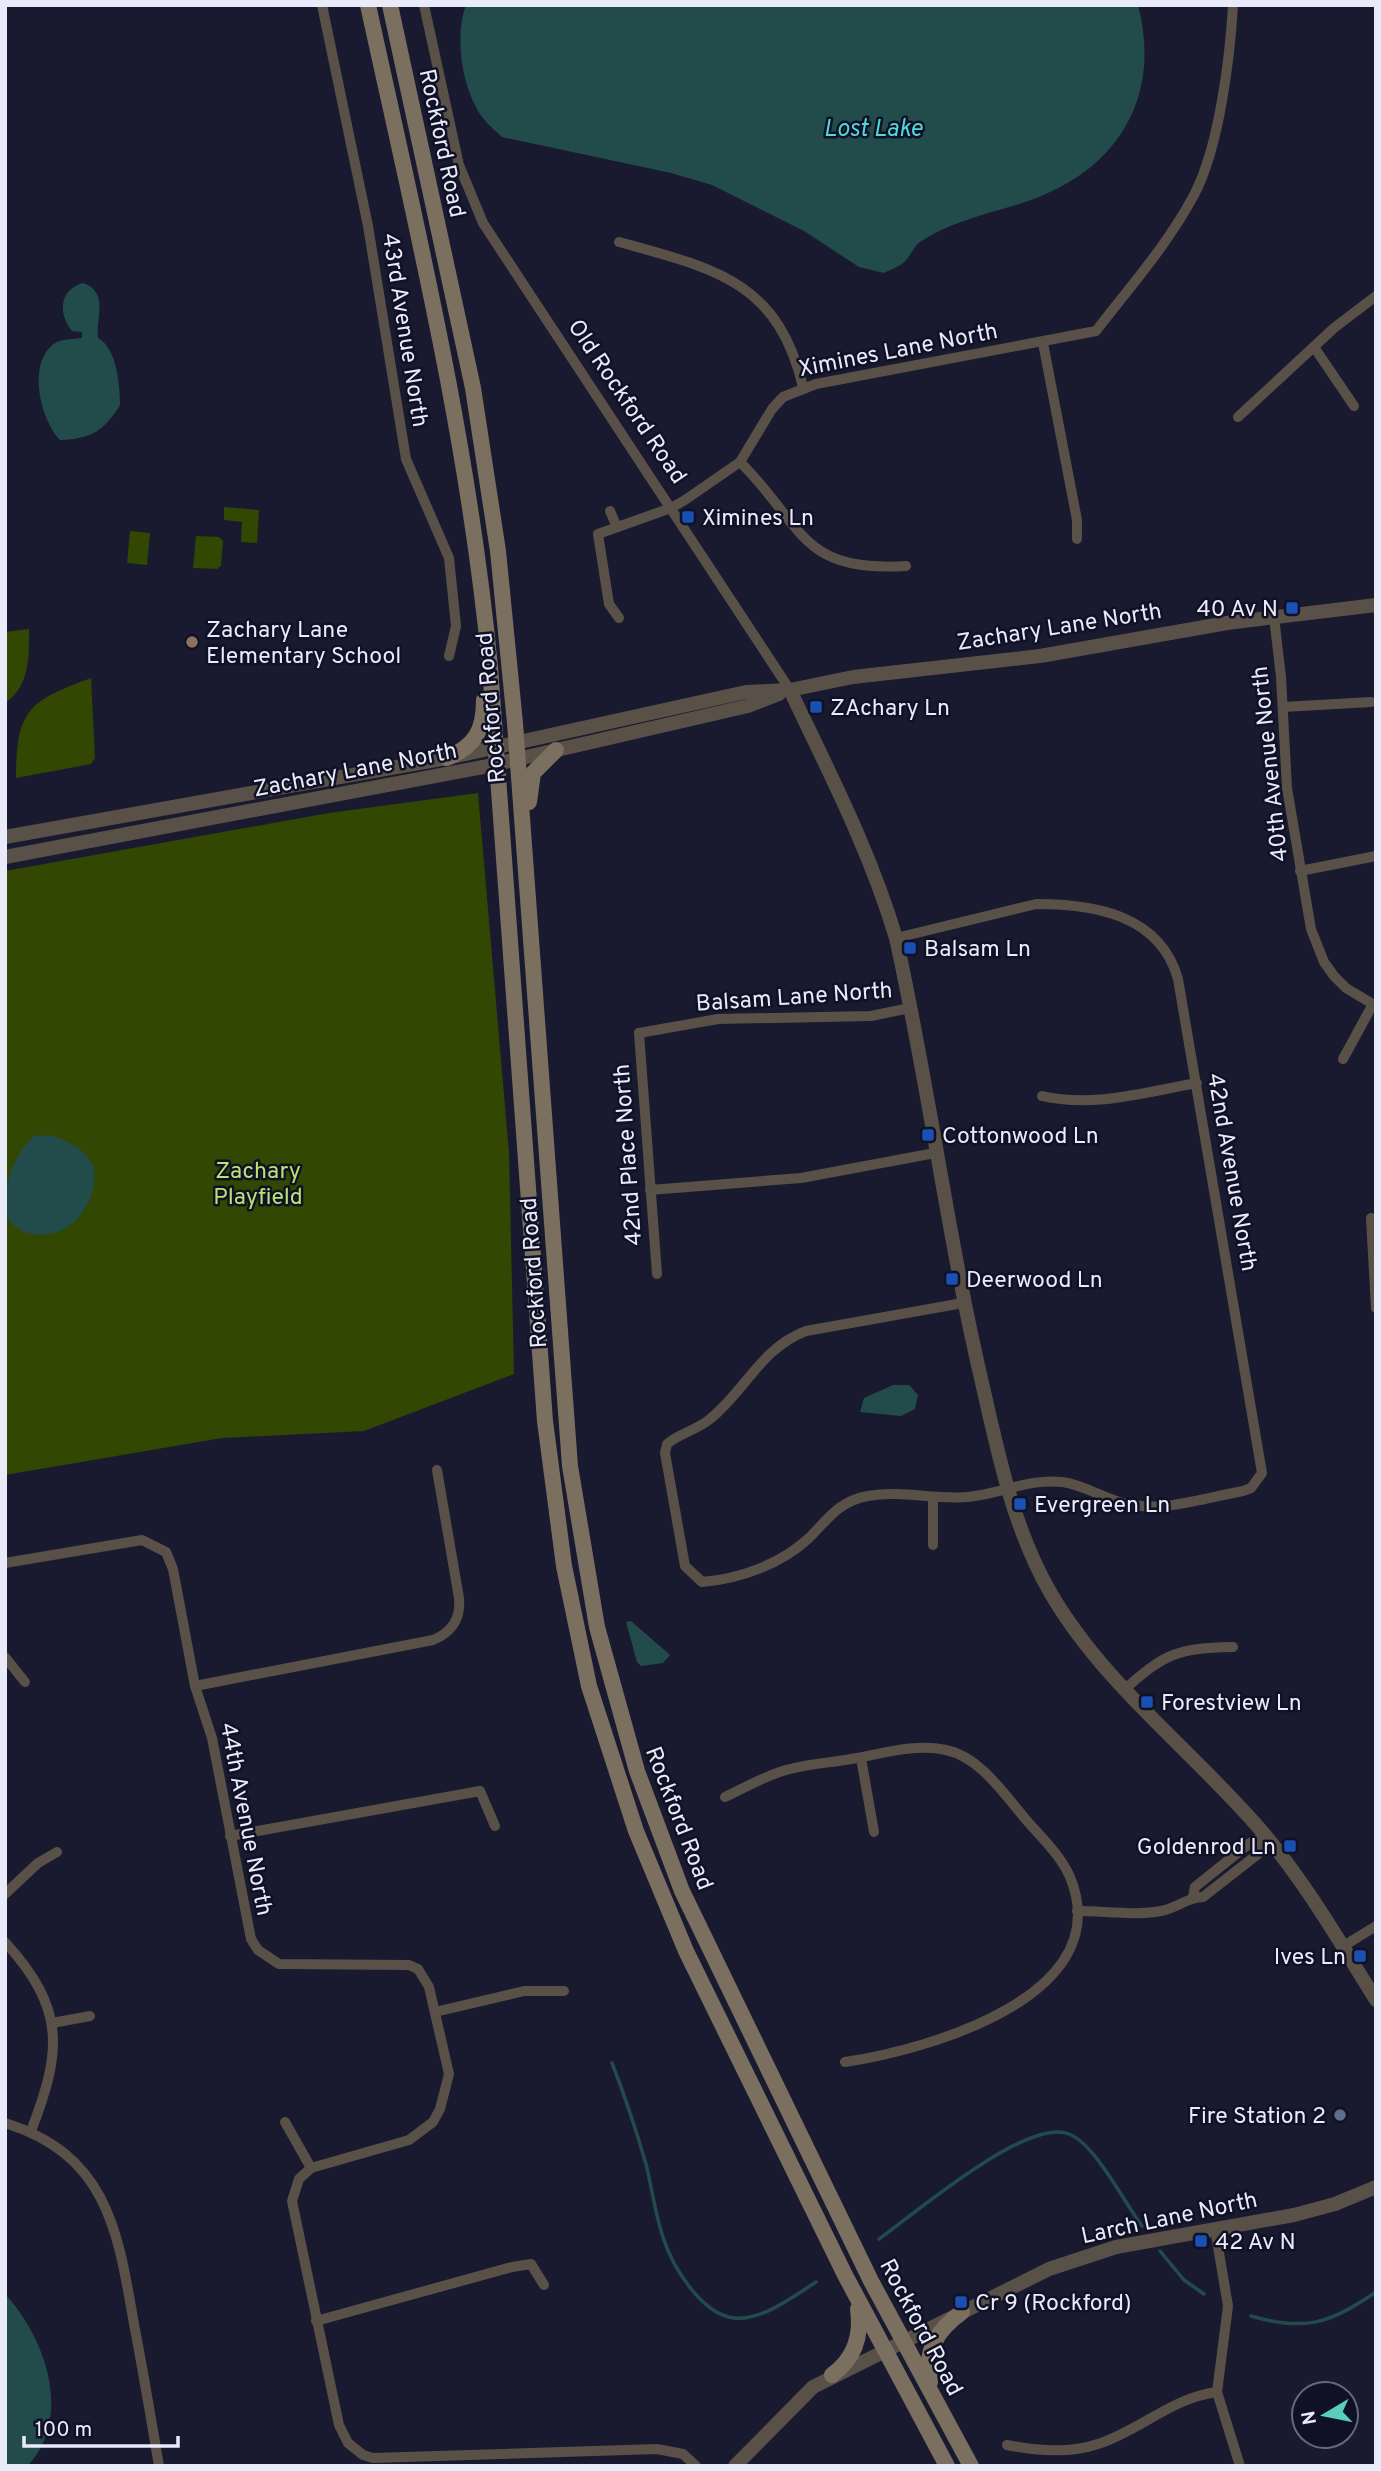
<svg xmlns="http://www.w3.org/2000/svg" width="1381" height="2471" viewBox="0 0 1381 2471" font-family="Overpass,sans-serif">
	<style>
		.green { fill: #324702 }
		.water { fill: #224c4c }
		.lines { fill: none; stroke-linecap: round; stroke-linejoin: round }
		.stream { stroke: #224c4c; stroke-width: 3.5 }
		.minor { stroke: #595147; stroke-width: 10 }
		.tertiary { stroke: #595147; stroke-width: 14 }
		.secondary { stroke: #7b6f5f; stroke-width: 16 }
		.transit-dot { fill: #1a4fb4; stroke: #101125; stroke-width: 2.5 }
		.education-dot { fill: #8d6e63; stroke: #101125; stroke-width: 2.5 }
		.service-dot { fill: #5c6f8a; stroke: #101125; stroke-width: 2.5 }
		.labels { text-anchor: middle; stroke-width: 5; stroke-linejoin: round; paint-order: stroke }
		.street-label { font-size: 23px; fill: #e9ebfb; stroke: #101125 }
		.poi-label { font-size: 23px; fill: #e9ebfb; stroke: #101125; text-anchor: start }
		.park-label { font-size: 23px; fill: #b9e373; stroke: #101125 }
		.water-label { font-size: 24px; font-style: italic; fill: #4edadb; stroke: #101125 }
	</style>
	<rect width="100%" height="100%" fill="#191a30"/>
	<!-- green -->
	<g class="green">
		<polygon points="224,507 259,510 257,543 241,542 242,522 224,520"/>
		<polygon points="130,531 150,533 147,565 127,563"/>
		<polygon points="196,536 219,537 223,541 221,566 217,569 193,568"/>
		<path d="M29,629C29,657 30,686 5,703V632Z"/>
		<path d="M91,678L95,758L91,764L16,778C16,709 29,701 91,678Z"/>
		<polygon points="478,793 509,1153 514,1374 364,1431 222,1438 5,1475 5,871 329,813"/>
	</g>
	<!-- water -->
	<g class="water">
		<path d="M466,5H1138C1161,93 1122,164 1039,197C1011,208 981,214 953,225C942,229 929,236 920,242C913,247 910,258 903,263C898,267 890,270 884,273L859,267L804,231L712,185L671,173L502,137C496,131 488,125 483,118C462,90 454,37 466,5Z"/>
		<path d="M83,283C109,292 96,317 98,338C117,348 120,386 120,405C104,431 91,439 60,440C41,420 26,363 55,343C61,339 74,339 82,338V332L72,331C58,313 59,290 83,283Z"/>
		<path d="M51,1135C83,1147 103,1160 91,1196C86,1209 77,1222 64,1229C41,1242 3,1233 5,1202C7,1176 15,1154 34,1136Z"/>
		<polygon points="893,1385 909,1385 918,1395 915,1409 901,1416 860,1412 864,1398"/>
		<polygon points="631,1621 670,1655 663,1663 641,1666 637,1662 626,1622"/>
		<path d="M5,2294C45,2337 74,2418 27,2466H5Z"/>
	</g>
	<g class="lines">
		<!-- stream -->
		<g class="stream">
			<path d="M612,2063C625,2096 636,2130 646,2164C652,2188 655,2214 663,2237C672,2266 701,2314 734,2318C762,2321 794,2296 816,2282"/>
			<path d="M879,2239C914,2214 1027,2117 1069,2134C1095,2144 1124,2202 1142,2226"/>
			<polyline points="1160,2251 1184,2280 1204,2294"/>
			<path d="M1251,2316C1306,2332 1330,2323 1376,2292"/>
		</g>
		<!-- minor -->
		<g class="minor">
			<polyline points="322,5 368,226 406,459 449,558 456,626 449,656"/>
			<polyline points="424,5 459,165 483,223 790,690"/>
			<path d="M619,242C712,268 778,280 803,387"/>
			<polyline points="1043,343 1077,520 1077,539"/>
			<polyline points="1314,347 1354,406"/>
			<polyline points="1238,417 1334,328 1376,296"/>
			<path d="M740,462C804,525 799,573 906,566"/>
			<polyline points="610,511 617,527"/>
			<polyline points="1274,617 1281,677 1287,788 1311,929 1324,962 1334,976 1346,988 1376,1006"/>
			<path d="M619,618L609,604L598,534L671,508L685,500L740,462L772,409L783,397L816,384L1096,331C1130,287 1168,244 1194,195C1219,148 1230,58 1233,5"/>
			<polyline points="1283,707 1371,702"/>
			<polyline points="1300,871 1376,856"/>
			<path d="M896,938L1036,904C1095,904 1160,915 1178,979L1262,1473L1251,1488L1243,1491C1209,1497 1168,1511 1133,1505C1108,1502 1087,1485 1062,1482C1030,1478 1000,1494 968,1497C935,1500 901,1490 868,1496C839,1501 828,1519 809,1538C781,1564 740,1579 702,1582L685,1566L665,1453L667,1444C680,1433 697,1430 710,1419C745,1391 761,1348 806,1331L963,1303"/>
			<polyline points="1343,1059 1373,1004"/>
			<path d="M1042,1096C1093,1108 1146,1092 1197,1083"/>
			<polyline points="650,1190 801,1178 935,1153"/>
			<polyline points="1371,1218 1376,1308"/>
			<polyline points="657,1274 639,1033 718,1019 871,1016 910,1008"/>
			<polyline points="933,1545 933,1498"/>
			<polyline points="5,1563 142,1540 166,1552 173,1569 195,1686 212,1738 251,1939 258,1950 279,1964 409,1965 418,1969 429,1987 449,2074 440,2109 433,2122 409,2140 311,2168 299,2179 292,2201 339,2425 348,2443 363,2455 373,2458 657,2449 683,2454 696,2466"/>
			<polyline points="5,1657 25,1682"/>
			<path d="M195,1686L433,1640C452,1632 461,1619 459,1598L437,1470"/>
			<path d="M1124,1690C1165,1653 1178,1648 1233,1647"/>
			<polyline points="861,1758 874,1832"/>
			<path d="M725,1797C744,1788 763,1777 783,1771C805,1764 829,1763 851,1759C882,1754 914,1743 946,1750C981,1757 1006,1797 1028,1822C1043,1839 1061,1856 1070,1877C1119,1996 927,2050 845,2062"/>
			<polyline points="230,1836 480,1791 495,1826"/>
			<polyline points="5,1894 38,1863 57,1852"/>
			<polyline points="1193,1897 1195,1887 1250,1843 1266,1835"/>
			<path d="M1077,1911C1104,1911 1134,1916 1161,1911C1177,1908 1188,1897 1203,1897L1258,1854L1266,1835"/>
			<path d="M5,1942C66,2009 62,2051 31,2131"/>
			<polyline points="1342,1947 1376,1926"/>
			<polyline points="435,2012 524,1991 564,1991"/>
			<polyline points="52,2023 90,2016"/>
			<polyline points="285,2122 311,2168"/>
			<path d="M5,2123C108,2155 118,2232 134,2324C143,2371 151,2418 159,2466"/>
			<polyline points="1215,2229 1228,2306 1217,2392 1240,2466"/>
			<polyline points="316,2321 512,2267 531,2264 544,2285"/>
			<path d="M1007,2445C1037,2451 1069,2454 1098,2444C1141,2430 1171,2398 1217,2392"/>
		</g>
		<!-- tertiary -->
		<g class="tertiary">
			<path d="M790,690C829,772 870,851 896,938C929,1087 948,1239 983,1387C999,1458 1014,1529 1050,1592C1105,1687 1195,1752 1265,1835C1307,1885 1341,1944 1376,2000"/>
			<polyline points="5,837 447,758 746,692 790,690 853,677 1040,656 1227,623 1376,605"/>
			<polyline points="5,857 483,767 748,706 779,694"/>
			<polyline points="735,2466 813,2387 1049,2269 1116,2247 1294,2215 1335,2204 1376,2187"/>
		</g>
		<!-- secondary -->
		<g class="secondary">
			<path d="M368,5C416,225 469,443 490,667L545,1421L564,1566L589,1686L636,1831L686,1951L845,2275L947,2466"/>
			<polyline points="390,5 473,388 498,551 515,723 570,1466 597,1627 637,1771 682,1891 871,2281 971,2466"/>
			<path d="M447,758C475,746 484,731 484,700"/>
			<polyline points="529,802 533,773 556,750"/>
			<path d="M832,2375C854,2359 862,2336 858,2309"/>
			<path d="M930,2382C924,2351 937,2330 962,2312"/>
		</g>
	</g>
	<!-- markers -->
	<g class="transit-dot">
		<rect x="681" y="510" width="14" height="14" rx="3.5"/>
		<rect x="1285" y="601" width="14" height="14" rx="3.5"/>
		<rect x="809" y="700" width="14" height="14" rx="3.5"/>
		<rect x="903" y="941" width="14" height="14" rx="3.5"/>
		<rect x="921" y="1128" width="14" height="14" rx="3.5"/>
		<rect x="945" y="1272" width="14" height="14" rx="3.5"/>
		<rect x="1013" y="1497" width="14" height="14" rx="3.5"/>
		<rect x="1140" y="1695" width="14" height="14" rx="3.5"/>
		<rect x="1283" y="1839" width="14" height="14" rx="3.5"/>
		<rect x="1353" y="1949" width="14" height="14" rx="3.5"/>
		<rect x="1194" y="2234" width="14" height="14" rx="3.5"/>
		<rect x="954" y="2295" width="14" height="14" rx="3.5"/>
	</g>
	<circle class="education-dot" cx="192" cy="642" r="7"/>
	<circle class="service-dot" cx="1340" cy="2115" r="7"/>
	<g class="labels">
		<!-- street labels -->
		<g class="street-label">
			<text transform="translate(443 143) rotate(78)" y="8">Rockford Road</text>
			<text transform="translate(406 330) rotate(81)" y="8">43rd Avenue North</text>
			<text transform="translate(898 349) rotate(-11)" y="8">Ximines Lane North</text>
			<text transform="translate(628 401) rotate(56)" y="8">Old Rockford Road</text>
			<text transform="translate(1059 626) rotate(-9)" y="8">Zachary Lane North</text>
			<text transform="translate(490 708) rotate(-95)" y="8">Rockford Road</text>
			<text transform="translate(1269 764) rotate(-96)" y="8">40th Avenue North</text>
			<text transform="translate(355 769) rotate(-11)" y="8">Zachary Lane North</text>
			<text transform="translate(794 996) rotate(-4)" y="8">Balsam Lane North</text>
			<text transform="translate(627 1155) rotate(-94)" y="8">42nd Place North</text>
			<text transform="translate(1233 1172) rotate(80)" y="8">42nd Avenue North</text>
			<text transform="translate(533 1273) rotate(-94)" y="8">Rockford Road</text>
			<text transform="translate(680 1818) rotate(69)" y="8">Rockford Road</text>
			<text transform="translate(247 1819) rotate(79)" y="8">44th Avenue North</text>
			<text transform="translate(1169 2217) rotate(-12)" y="8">Larch Lane North</text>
			<text transform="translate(922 2327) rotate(62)" y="8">Rockford Road</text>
		</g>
		<!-- poi labels -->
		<g class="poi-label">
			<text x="702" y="525">Ximines Ln</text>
			<text x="1278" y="616" text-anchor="end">40 Av N</text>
			<text x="206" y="637">Zachary Lane<tspan x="206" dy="26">Elementary School</tspan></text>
			<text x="830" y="715">ZAchary Ln</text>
			<text x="924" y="956">Balsam Ln</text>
			<text x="942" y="1143">Cottonwood Ln</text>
			<text x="966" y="1287">Deerwood Ln</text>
			<text x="1034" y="1512">Evergreen Ln</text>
			<text x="1161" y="1710">Forestview Ln</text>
			<text x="1276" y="1854" text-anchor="end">Goldenrod Ln</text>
			<text x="1346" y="1964" text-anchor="end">Ives Ln</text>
			<text x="1326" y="2123" text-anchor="end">Fire Station 2</text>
			<text x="1215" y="2249">42 Av N</text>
			<text x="975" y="2310">Cr 9 (Rockford)</text>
		</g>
		<!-- park labels -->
		<g class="park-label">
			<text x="258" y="1178">Zachary<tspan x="258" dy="26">Playfield</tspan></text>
		</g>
		<!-- water labels -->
		<g class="water-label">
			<text x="873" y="136">Lost Lake</text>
		</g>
	</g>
	<!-- border -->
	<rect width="1381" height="2471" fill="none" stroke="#e9ebfb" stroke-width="14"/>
	<!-- north arrow -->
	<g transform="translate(1325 2415) rotate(260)"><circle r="33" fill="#101125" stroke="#67687b" stroke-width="2"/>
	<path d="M0-5L12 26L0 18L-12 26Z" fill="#5acebd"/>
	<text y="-10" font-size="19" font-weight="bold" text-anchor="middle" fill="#e9ebfb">N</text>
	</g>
	<!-- scale -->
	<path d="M24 2436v10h154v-10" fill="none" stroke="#e9ebfb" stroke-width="3.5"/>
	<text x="35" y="2436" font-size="21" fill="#e9ebfb" stroke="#101125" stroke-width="5" paint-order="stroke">100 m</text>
</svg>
